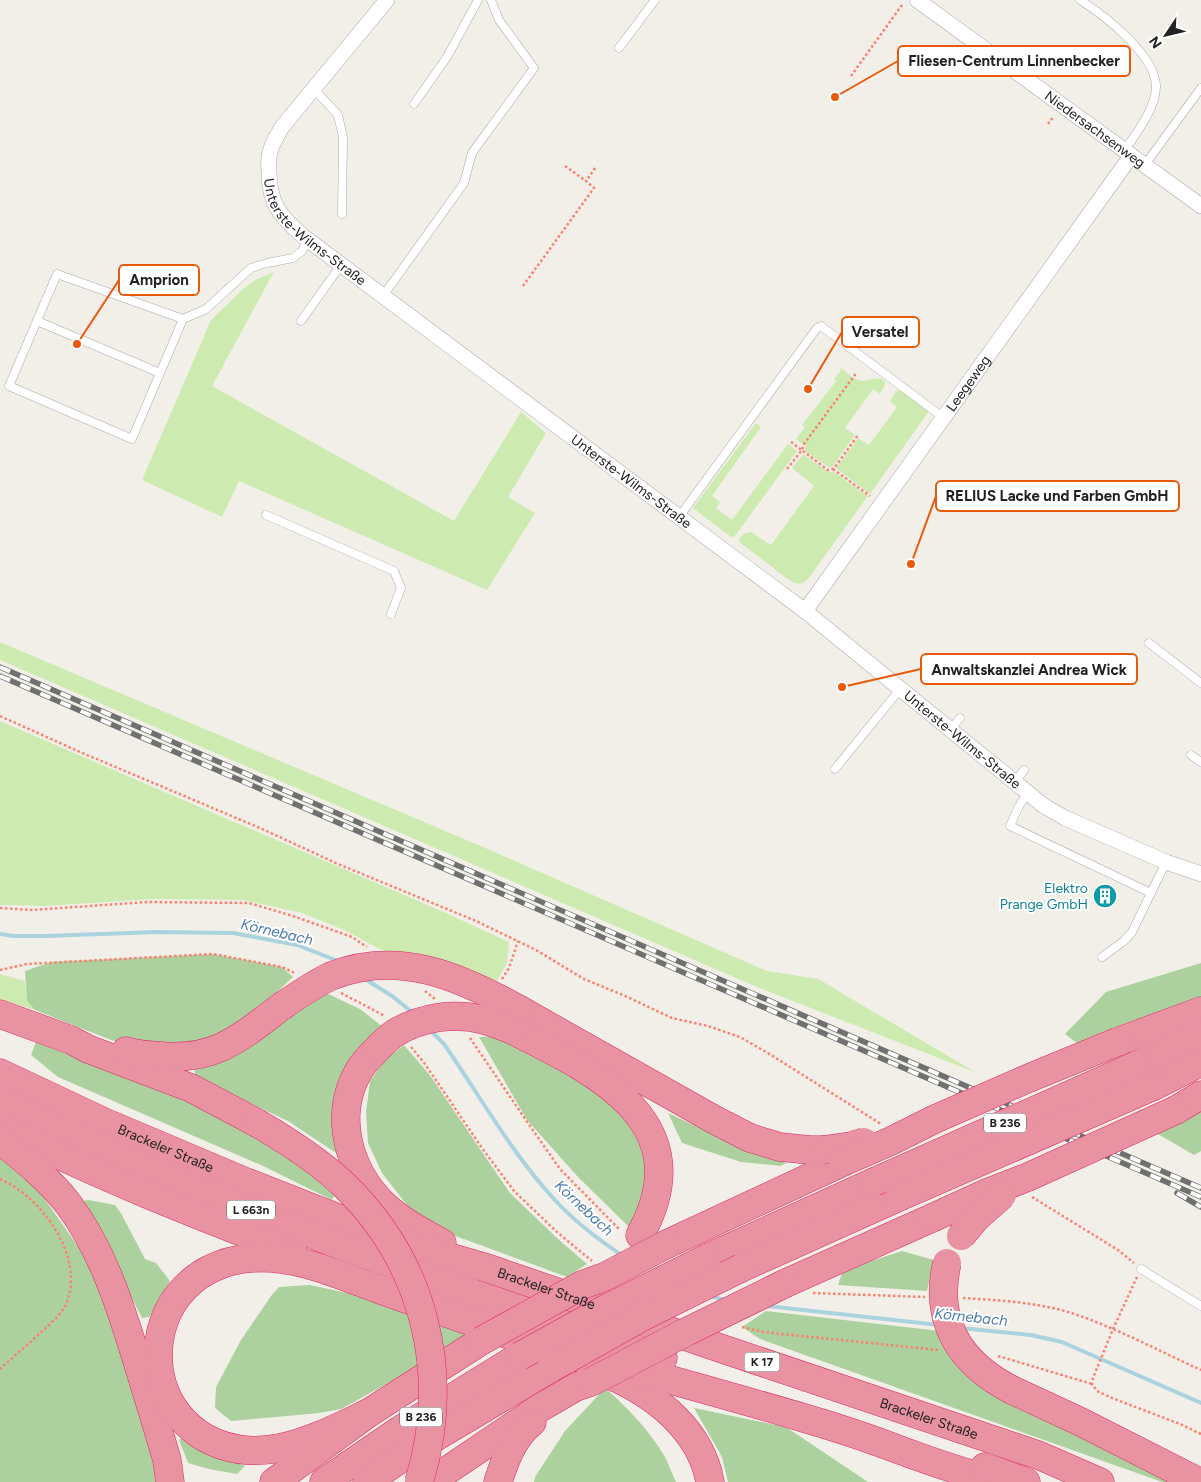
<svg xmlns="http://www.w3.org/2000/svg" width="1201" height="1482" viewBox="0 0 1201 1482" font-family="Figtree,sans-serif">
	<style>
		.grass { fill: #cdebb0 }
		.forest { fill: #add19e }
		.lines { fill: none; stroke-linecap: round; stroke-linejoin: round }
		.stream { stroke: #aad3df; stroke-width: 4 }
		.lane-casing { stroke: #a9a9a9; stroke-width: 9 }
		.street-casing { stroke: #a9a9a9; stroke-width: 16 }
		.highway-casing { stroke: #dc2a67; stroke-width: 29 }
		.path { stroke: #fa8072; stroke-width: 2.5; stroke-dasharray: 2.5 2.5; stroke-linecap: butt }
		.lane { stroke: #fff; stroke-width: 8 }
		.street { stroke: #fff; stroke-width: 15 }
		.highway { stroke: #e892a2; stroke-width: 28 }
		.rail-casing { stroke: #707070; stroke-width: 5.5 }
		.rail { stroke: #fff; stroke-width: 4; stroke-dasharray: 11; stroke-linecap: butt }
		.highway-bridge-casing { stroke: #dc2a67; stroke-width: 29; stroke-linecap: butt }
		.highway-bridge { stroke: #e892a2; stroke-width: 28 }
		.labels { text-anchor: middle; stroke-width: 4; stroke-linejoin: round; paint-order: stroke }
		.shield { fill: #fff; stroke: #646464; stroke-width: 1 }
		.shield-label { font-size: 12px; font-weight: bold; fill: #222 }
		.street-label { font-size: 14px; fill: #222; stroke: #fff }
		.culture-label { font-size: 14px; fill: #0d838f; stroke: #fff; text-anchor: end }
		.water-label { font-size: 15px; font-style: italic; fill: #4a7aab; stroke: #fff }
		.leader { fill: none; stroke: #e8590c; stroke-width: 2 }
		.callout-dot { fill: #e8590c; stroke: #fff; stroke-width: 2 }
		.callout { fill: #fff; stroke: #e8590c; stroke-width: 2 }
		.callout-label { font-size: 15px; text-anchor: middle; font-weight: bold; fill: #222 }
	</style>
	<rect width="100%" height="100%" fill="#f2efe9"/>
	<!-- grass -->
	<g class="grass">
		<polygon points="274,272 212,386 454,521 521,412 546,433 508,497 535,513 487,590 239,481 222,517 142,480 211,320 242,290 255,280"/>
		<path d="M841,368C846,372 852,378 858,380C868,384 878,373 885,382V385L880,394L873,389L845,428L855,435L833,466L830,468L805,451V446L796,439L805,427L802,425L836,381L834,379L841,371L840,369Z"/>
		<polygon points="899,390 929,411 870,494 836,468 858,438 869,445 897,407 890,401 896,391"/>
		<polygon points="756,423 761,427 712,496 720,502 716,508 732,520 788,444 797,451 735,536 731,537 693,508"/>
		<path d="M803,454L827,471L834,472L868,496L808,579C802,585 797,585 789,580L738,541L743,534L751,532L771,545L814,486L792,468Z"/>
		<polygon points="0,642 476,844 767,971 818,979 977,1073 757,987 0,660"/>
		<polygon points="0,721 446,913 509,942 507,963 495,984 389,954 344,930 302,913 243,900 154,899 45,906 0,905"/>
		<polygon points="0,974 25,981 27,1001 35,1010 0,999"/>
	</g>
	<!-- forest -->
	<g class="forest">
		<polygon points="213,954 282,967 293,977 268,1000 239,1023 207,1040 176,1049 137,1046 111,1040 35,1010 27,1001 25,971 51,962"/>
		<polygon points="1201,963 1201,1001 1077,1043 1065,1034 1106,992"/>
		<polygon points="324,992 360,1009 383,1027 371,1040 349,1169 336,1153 288,1121 233,1095 196,1081 194,1067"/>
		<polygon points="495,1036 594,1086 628,1120 643,1150 647,1179 643,1207 629,1227 578,1177 527,1120 479,1037"/>
		<polygon points="36,1042 163,1090 214,1111 271,1144 336,1191 332,1200 263,1166 58,1077 31,1055"/>
		<polygon points="404,1045 429,1074 510,1193 558,1239 587,1264 567,1277 431,1227 406,1204 382,1173 368,1143 366,1112 370,1081 385,1060"/>
		<polygon points="1201,1108 1201,1151 1194,1155 1158,1134"/>
		<polygon points="668,1113 713,1134 786,1163 781,1166 741,1162 682,1143"/>
		<polygon points="0,1156 39,1191 89,1262 124,1346 161,1482 0,1482"/>
		<polygon points="89,1200 115,1205 122,1215 145,1259 156,1263 170,1281 149,1317 142,1318 82,1201"/>
		<polygon points="902,1251 934,1260 927,1291 838,1285 843,1270"/>
		<polygon points="310,1285 366,1297 471,1331 394,1380 341,1409 319,1413 231,1421 215,1408 216,1387 241,1340 271,1296 279,1287"/>
		<polygon points="766,1311 940,1331 1183,1482 1162,1482 760,1339 742,1327"/>
		<path d="M605,1388C628,1408 649,1430 665,1457C669,1465 672,1474 676,1482H534L535,1477L565,1431Z"/>
		<polygon points="694,1408 786,1427 868,1482 728,1482 722,1457"/>
		<polygon points="184,1437 207,1453 229,1460 245,1466 237,1474 209,1469 188,1463 179,1440"/>
	</g>
	<g class="lines">
		<!-- stream -->
		<g class="stream">
			<polyline points="0,934 13,936 46,936 157,932 233,933 297,945 338,961"/>
			<polyline points="365,979 392,996 412,1012"/>
			<path d="M430,1030L444,1044C480,1096 512,1154 555,1200C575,1222 599,1240 623,1256"/>
			<polyline points="710,1296 725,1300"/>
			<polyline points="767,1306 939,1325"/>
			<polyline points="961,1328 1031,1335 1062,1342 1201,1403"/>
		</g>
		<!-- lane casing -->
		<g class="lane-casing">
			<g id="lane">
				<path d="M1080,0C1105,16 1154,54 1156,85C1157,107 1136,134 1124,151"/>
				<polyline points="619,48 655,0"/>
				<polyline points="314,89 338,115 343,137 342,214"/>
				<polyline points="414,104 447,57 478,0"/>
				<polyline points="1144,166 1201,88"/>
				<polyline points="383,296 464,183 472,153 534,68 499,20 491,0"/>
				<polyline points="183,319 132,439 9,386 57,274 183,319 206,309 251,268 267,263 293,258 302,251 308,240"/>
				<polyline points="37,321 160,373"/>
				<polyline points="301,321 341,265"/>
				<polyline points="266,515 394,571 401,588 391,614"/>
				<polyline points="679,517 817,328 821,326 944,418"/>
				<polyline points="1149,643 1201,683"/>
				<polyline points="951,729 960,718"/>
				<polyline points="1191,755 1201,762"/>
				<polyline points="835,769 901,688"/>
				<polyline points="1015,782 1024,770"/>
				<polyline points="1028,793 1019,806 1010,826 1151,893"/>
				<polyline points="1102,957 1124,941 1132,932 1166,862"/>
				<polyline points="1141,1269 1201,1306"/>
			</g>
		</g>
		<!-- street casing -->
		<g class="street-casing">
			<g id="street">
				<path id="s1" d="M387,0L282,127C279,133 275,138 273,144C269,152 268,162 269,171C269,204 280,216 304,237L805,611L1044,806L1065,818L1166,862L1201,874"/>
				<path id="s2" d="M917,0L1201,206"/>
				<path id="s3" d="M805,611L1131,156"/>
			</g>
		</g>
		<!-- highway casing -->
		<g class="highway-casing">
			<g id="highway">
				<polyline points="520,1010 713,1119 750,1138 780,1147 810,1150 823,1150"/>
				<polyline points="0,1014 71,1040 88,1049 191,1088 257,1123"/>
				<path d="M510,1029C595,1071 703,1122 640,1235"/>
				<polyline points="1117,1042 1201,1011"/>
				<path d="M378,1048C371,1055 363,1063 358,1072C333,1117 349,1171 384,1205C401,1221 422,1232 442,1243"/>
				<path d="M126,1051C138,1055 149,1055 161,1056C216,1061 241,1037 282,1006"/>
				<polyline points="1137,1065 1201,1036"/>
				<path id="s4" d="M0,1073L104,1122L246,1182L348,1222L424,1250L487,1268L711,1345L1038,1455L1100,1482"/>
				<polyline points="1154,1086 1201,1062"/>
				<path d="M0,1100C213,1205 438,1283 663,1358"/>
				<polyline points="1176,1110 1201,1095"/>
				<path d="M4,1128C97,1176 195,1214 293,1252"/>
				<path d="M0,1140C25,1160 50,1180 69,1205C102,1250 119,1302 135,1354C146,1390 157,1425 167,1460L170,1482"/>
				<polyline points="667,1244 843,1162"/>
				<polyline points="707,1258 874,1182"/>
				<polyline points="741,1268 899,1197"/>
				<polyline points="786,1283 932,1218"/>
				<path d="M612,1376C657,1396 701,1431 710,1482"/>
				<polyline points="1012,1390 1081,1422 1199,1482"/>
				<path d="M370,1412C316,1438 256,1471 199,1434C179,1420 165,1399 160,1375C149,1313 190,1262 252,1258C297,1255 339,1275 381,1290C421,1304 461,1318 501,1332C520,1339 539,1346 558,1352C589,1361 621,1367 653,1375C703,1389 754,1403 804,1418C839,1428 874,1440 908,1453C939,1464 969,1475 1001,1482"/>
				<polyline points="985,1467 1026,1482"/>
				<polyline points="274,1482 370,1412 481,1341"/>
				<polyline points="324,1482 400,1430 520,1356"/>
				<polyline points="367,1482 407,1454 551,1368"/>
				<polyline points="430,1482 538,1409 576,1387 591,1382"/>
				<path d="M498,1482C505,1460 513,1437 532,1422"/>
			</g>
		</g>
		<!-- path -->
		<g class="path">
			<polyline points="851,76 902,5"/>
			<polyline points="1048,124 1054,116"/>
			<polyline points="565,166 586,181"/>
			<polyline points="523,286 594,188 586,181 596,167"/>
			<polyline points="791,442 828,470 831,470 835,467 858,435"/>
			<polyline points="787,469 802,450 804,444 857,372"/>
			<polyline points="833,469 870,496"/>
			<polyline points="0,716 80,752 260,828 338,864 476,921 536,950 584,979 623,995 672,1018 708,1026 740,1037 771,1055 881,1124"/>
			<polyline points="0,908 32,910 147,902 249,903 293,916 352,937 367,947"/>
			<polyline points="0,970 27,964 213,954 282,967 295,973"/>
			<polyline points="502,979 509,968 518,941"/>
			<polyline points="425,991 435,999"/>
			<polyline points="341,993 385,1016"/>
			<polyline points="470,1038 530,1126 560,1169 620,1230"/>
			<polyline points="411,1047 425,1064 482,1148 514,1191 558,1233 592,1261"/>
			<path d="M0,1179C42,1197 86,1258 66,1304C60,1317 47,1326 37,1336C25,1347 12,1358 0,1369"/>
			<polyline points="1032,1197 1118,1250 1134,1263"/>
			<polyline points="1137,1277 1113,1329 1093,1378 1092,1384 1097,1391 1112,1398 1180,1424 1201,1434"/>
			<polyline points="813,1293 925,1297"/>
			<path d="M963,1298C997,1300 1031,1302 1065,1311C1111,1325 1157,1350 1201,1370"/>
			<polyline points="742,1327 763,1332 938,1350"/>
			<polyline points="998,1356 1092,1384"/>
		</g>
		<!-- lane -->
		<use href="#lane" class="lane"/>
		<!-- street -->
		<use href="#street" class="street"/>
		<!-- highway -->
		<use href="#highway" class="highway"/>
		<!-- rail casing -->
		<g class="rail-casing">
			<g id="rail">
				<polyline points="0,667 1201,1188"/>
				<polyline points="0,676 1201,1197"/>
				<polyline points="1177,1193 1201,1207"/>
			</g>
		</g>
		<!-- rail -->
		<use href="#rail" class="rail"/>
		<!-- highway-bridge casing -->
		<g class="highway-bridge-casing">
			<g id="highway-bridge">
				<path d="M282,1006C298,995 314,984 331,976C399,949 461,977 520,1010"/>
				<path d="M378,1048C383,1043 389,1037 395,1033C422,1017 454,1012 484,1020C493,1022 501,1026 510,1029"/>
				<path d="M257,1123C288,1141 318,1160 344,1185C425,1263 452,1375 419,1482"/>
				<polyline points="823,1150 851,1146 864,1142"/>
				<polyline points="843,1162 891,1141 935,1119 1029,1078 1117,1042"/>
				<polyline points="874,1182 1137,1065"/>
				<polyline points="899,1197 1154,1086"/>
				<polyline points="932,1218 989,1192 1028,1177 1176,1110"/>
				<polyline points="961,1236 976,1218 1002,1195"/>
				<path d="M947,1263C933,1322 961,1364 1012,1390"/>
				<polyline points="481,1341 582,1285 604,1277 667,1244"/>
				<polyline points="520,1356 609,1307 707,1258"/>
				<polyline points="551,1368 642,1317 741,1268"/>
				<polyline points="591,1382 686,1332 786,1283"/>
			</g>
		</g>
		<!-- highway-bridge -->
		<use href="#highway-bridge" class="highway-bridge"/>
	</g>
	<!-- icons -->
	<defs>
		<g id="building-disc" transform="scale(1.25)"><circle r="9.5" fill="#0f9aa8" stroke="#fff"/><path d="M-4-6H4V6H1V3H-1V6H-4ZM-2.5-4.3h1.7v1.8h-1.7ZM.8-4.3h1.7v1.8H.8ZM-2.5-1h1.7V.8h-1.7ZM.8-1h1.7V.8H.8Z" fill="#fff"/></g>
	</defs>
	<g fill-rule="evenodd">
		<use href="#building-disc" x="1105" y="896"/>
	</g>
	<g class="labels">
		<!-- shield labels -->
		<g class="shield">
			<rect x="984" y="1113.5" width="42" height="19" rx="4"/>
			<rect x="227" y="1200.5" width="48" height="19" rx="4"/>
			<rect x="744.5" y="1352.5" width="35" height="19" rx="4"/>
			<rect x="400" y="1407.5" width="42" height="19" rx="4"/>
		</g>
		<g class="shield-label">
			<text x="1005" y="1127">B 236</text>
			<text x="251" y="1214">L 663n</text>
			<text x="762" y="1366">K 17</text>
			<text x="421" y="1421">B 236</text>
		</g>
		<!-- street labels -->
		<g class="street-label">
			<text dy="5" stroke="none"><textPath href="#s2" startOffset="220">Niedersachsenweg</textPath></text>
			<text dy="5" stroke="none"><textPath href="#s1" startOffset="292">Unterste-Wilms-Straße</textPath></text>
			<text dy="5" stroke="none"><textPath href="#s3" startOffset="280">Leegeweg</textPath></text>
			<text dy="5" stroke="none"><textPath href="#s1" startOffset="698">Unterste-Wilms-Straße</textPath></text>
			<text dy="5" stroke="none"><textPath href="#s1" startOffset="1118">Unterste-Wilms-Straße</textPath></text>
			<text dy="5" stroke="none"><textPath href="#s4" startOffset="182">Brackeler Straße</textPath></text>
			<text dy="5" stroke="none"><textPath href="#s4" startOffset="588">Brackeler Straße</textPath></text>
			<text dy="5" stroke="none"><textPath href="#s4" startOffset="992">Brackeler Straße</textPath></text>
		</g>
		<!-- culture labels -->
		<g class="culture-label">
			<text x="1088" y="893">Elektro<tspan x="1088" dy="16">Prange GmbH</tspan></text>
		</g>
		<!-- water labels -->
		<g class="water-label">
			<text transform="translate(277 932) rotate(13)" y="5">Körnebach</text>
			<text transform="translate(584 1208) rotate(43)" y="5">Körnebach</text>
			<text transform="translate(971 1317) rotate(6)" y="5">Körnebach</text>
		</g>
	</g>
	<!-- callouts -->
	<path class="leader" d="M835 97L898 61M77 344L119 280M808 389L842 332M911 564L936 496M842 687L921 669"/>
	<g class="callout-dot">
		<circle cx="835" cy="97" r="5"/>
		<circle cx="77" cy="344" r="5"/>
		<circle cx="808" cy="389" r="5"/>
		<circle cx="911" cy="564" r="5"/>
		<circle cx="842" cy="687" r="5"/>
	</g>
	<g class="callout">
		<rect x="898" y="46" width="232" height="30" rx="5"/>
		<rect x="119" y="265" width="80" height="30" rx="5"/>
		<rect x="842" y="317" width="77" height="30" rx="5"/>
		<rect x="936" y="481" width="243" height="30" rx="5"/>
		<rect x="921" y="654" width="216" height="30" rx="5"/>
	</g>
	<g class="callout-label">
		<text x="1014" y="66">Fliesen-Centrum Linnenbecker</text>
		<text x="159" y="285">Amprion</text>
		<text x="880" y="337">Versatel</text>
		<text x="1057" y="501">RELIUS Lacke und Farben GmbH</text>
		<text x="1029" y="675">Anwaltskanzlei Andrea Wick</text>
	</g>
	<!-- north arrow -->
	<g transform="translate(1166 35) rotate(235)" stroke="#ffffff" stroke-width="4" paint-order="stroke">
	<path d="M0-4L9 19L0 12L-9 19Z" fill="#222222"/>
	<text y="-8" font-size="14" font-weight="bold" text-anchor="middle" fill="#222222">N</text>
	</g>
</svg>
